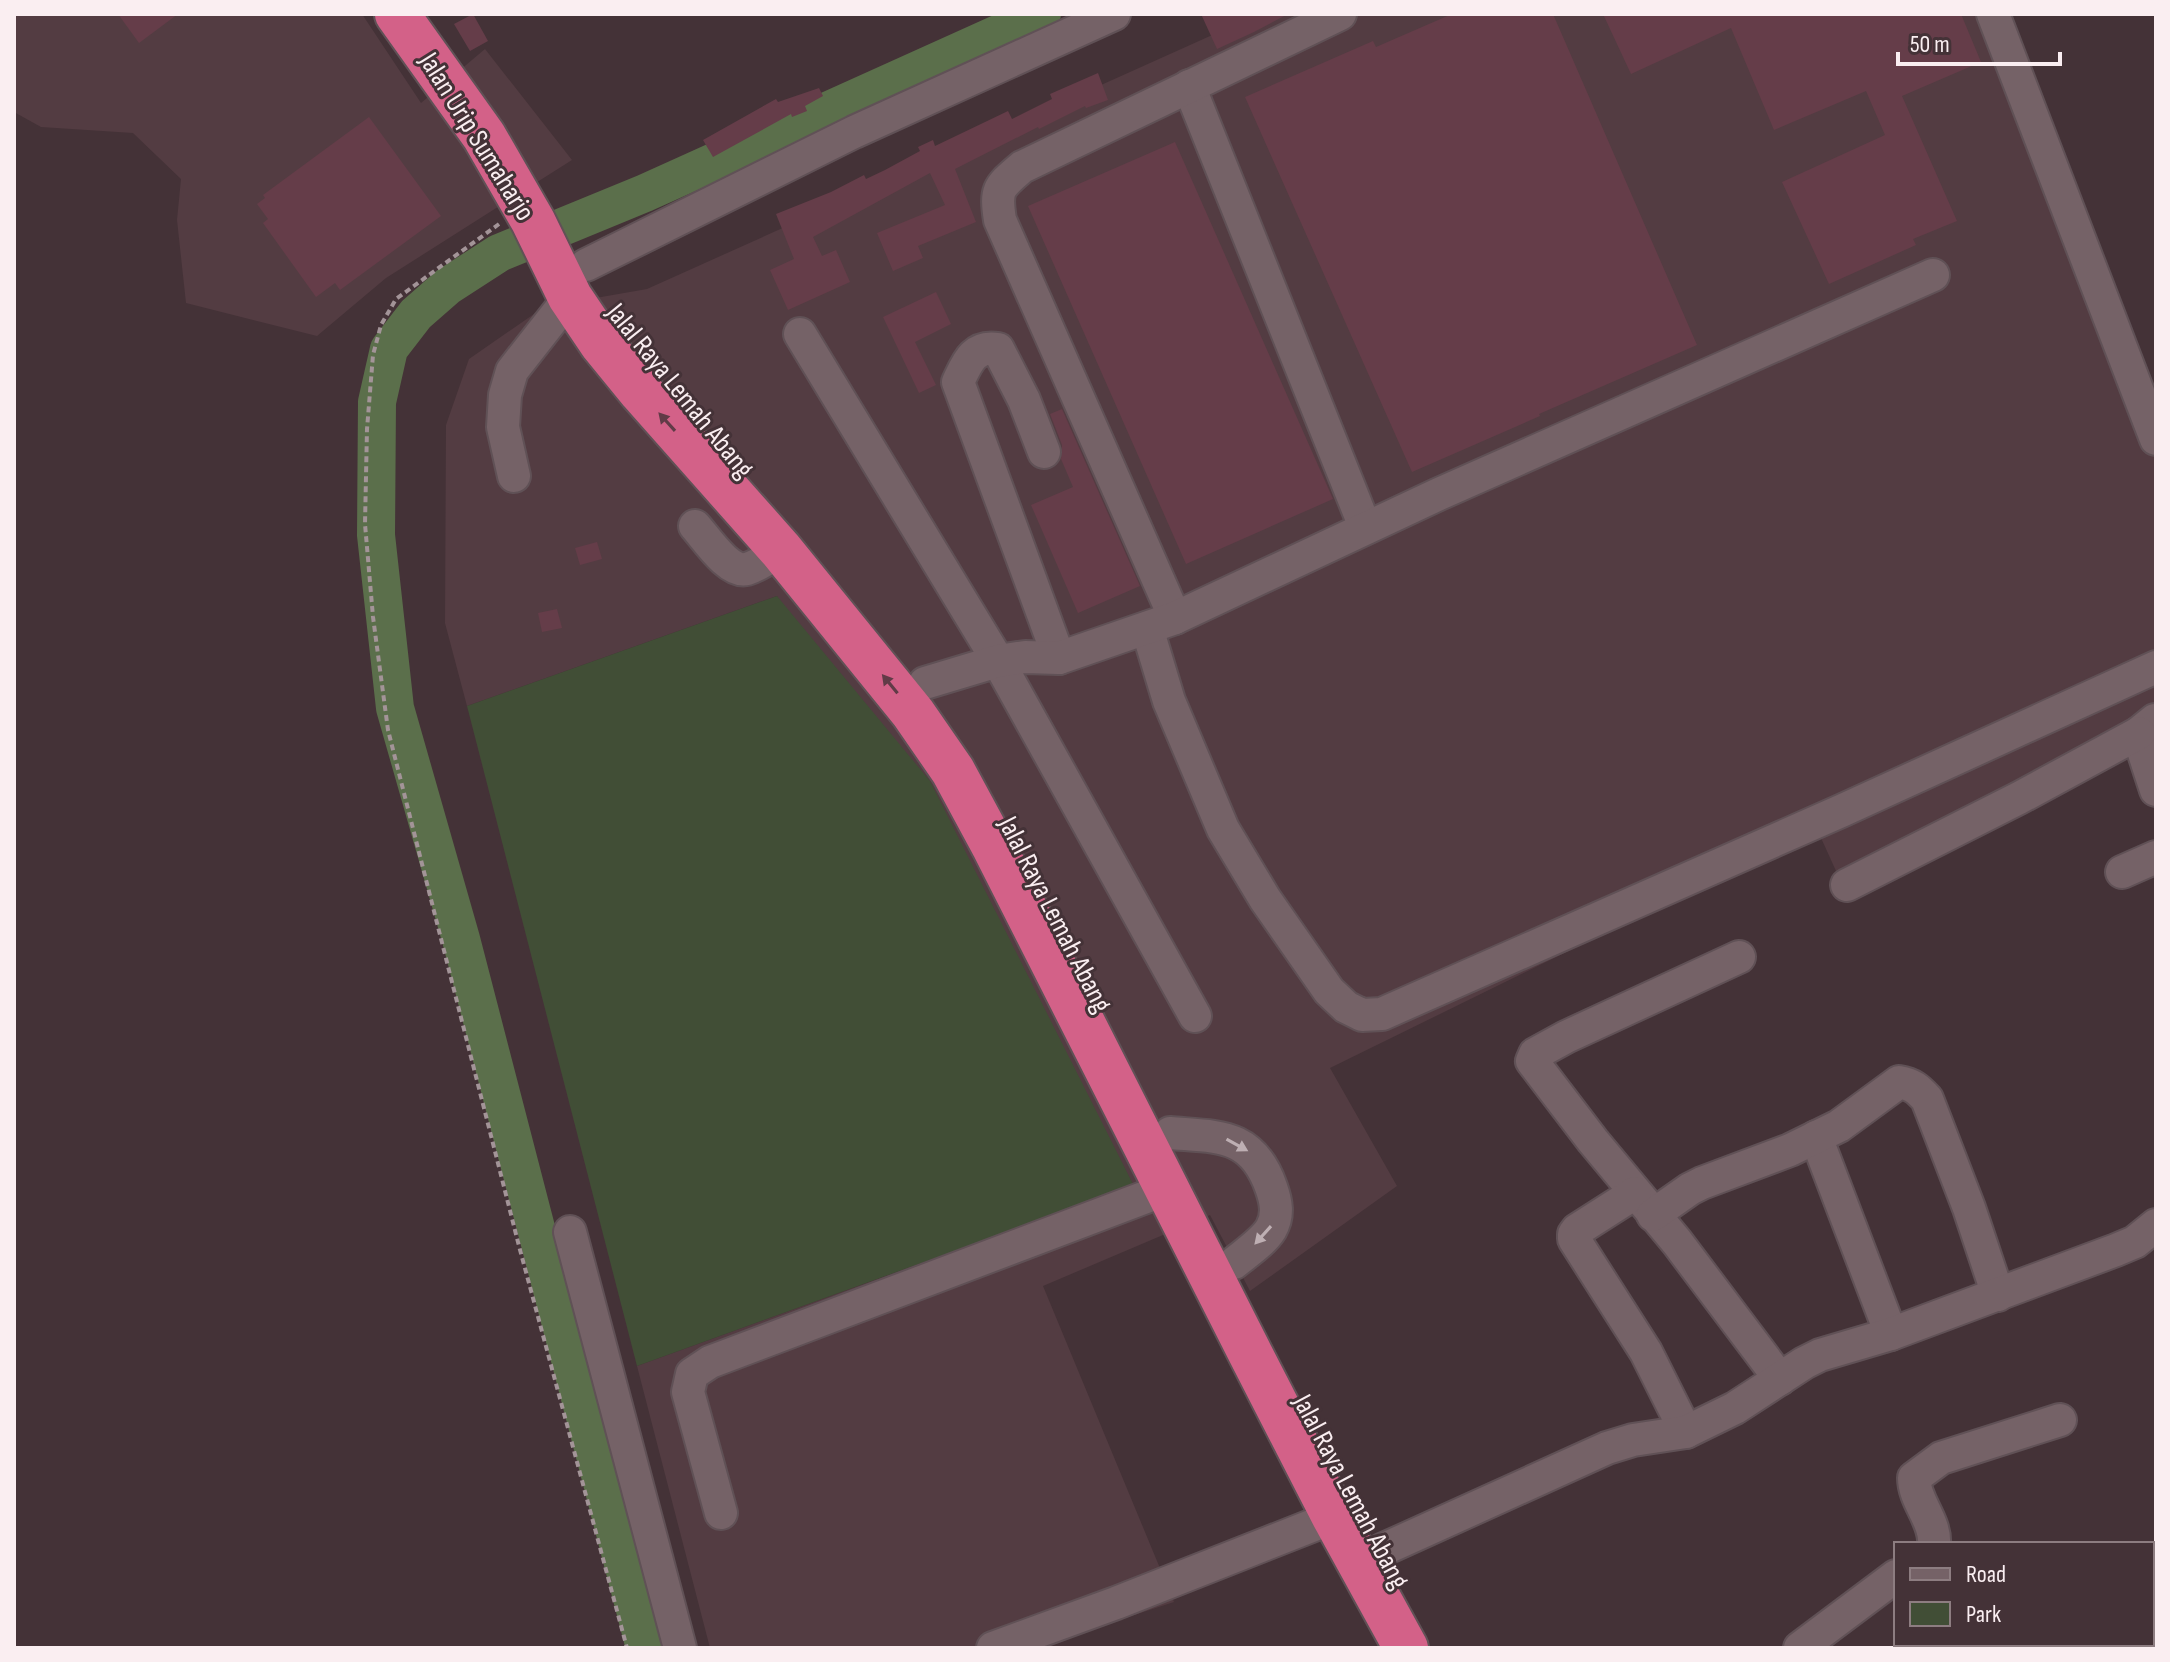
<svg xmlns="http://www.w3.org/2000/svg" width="2170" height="1662" viewBox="0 0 2170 1662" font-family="'Sofia Sans Condensed',sans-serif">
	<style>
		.built { fill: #533c42 }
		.green { fill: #414e36 }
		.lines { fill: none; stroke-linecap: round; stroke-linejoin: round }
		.river { stroke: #5b6f4b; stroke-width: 38 }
		.building { fill: #653d49 }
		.minor-casing { stroke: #605156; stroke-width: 36 }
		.highway-casing { stroke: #605156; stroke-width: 48 }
		.path { stroke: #a39498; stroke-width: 4; stroke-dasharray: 6 4; stroke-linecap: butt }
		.minor { stroke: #756267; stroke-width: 32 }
		.highway { stroke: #d36188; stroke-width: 44 }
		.oneway { fill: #613b47 }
		.oneway2 { fill: #beafb3 }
		.labels { text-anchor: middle; stroke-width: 6; stroke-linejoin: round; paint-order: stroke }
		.street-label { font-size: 28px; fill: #faeef1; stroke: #443237 }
	</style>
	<rect width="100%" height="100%" fill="#443237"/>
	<!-- built -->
	<g class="built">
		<polygon points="14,14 362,14 421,103 485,49 572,160 386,278 317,336 186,303 177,220 181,179 133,133 41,127 14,112"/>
		<polygon points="1259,14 1994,14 2156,415 2156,708 1841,882 1817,829 1330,1068 1397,1186 1250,1291 1210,1215 1043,1286 1174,1602 1033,1648 710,1648 637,1366 1134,1186 777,596 467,706 445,623 446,425 469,359 544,307 647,289"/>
		<polygon points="2156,1553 2156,1648 2060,1648 2067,1644 2152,1644 2152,1554"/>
	</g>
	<!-- green -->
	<polygon class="green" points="777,596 930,781 1134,1186 637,1366 467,706"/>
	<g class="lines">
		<!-- river -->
		<polyline class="river" points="645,1648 461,939 395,708 376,535 377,402 389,349 416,314 448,286 499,253 645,193 1042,14"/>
	</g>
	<!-- building -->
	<g class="building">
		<polygon points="118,14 178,14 139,43"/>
		<polygon points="473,14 488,41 470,51 454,24"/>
		<polygon points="1201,14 1288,14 1254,32 1217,49"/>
		<polygon points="1452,14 1553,14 1697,345 1539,414 1540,416 1412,472 1245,97 1373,41 1376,47"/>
		<polygon points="1603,14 1961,14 1981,62 1902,96 1957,221 1913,239 1916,245 1829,284 1782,182 1885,135 1866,91 1774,130 1731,28 1631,74"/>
		<polygon points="1098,73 1108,100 1086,108 1085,106 1039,129 1038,127 955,169 976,222 918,246 923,258 893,271 877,233 945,205 930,173 813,237 822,256 836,250 850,282 788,310 770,270 794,259 776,214 831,192 864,175 866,179 885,170 920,151 918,147 933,140 935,146 1008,111 1012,119 1052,99 1050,94"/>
		<polygon points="819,88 823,96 805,106 807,111 792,117 791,114 713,157 703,140 776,99 778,102"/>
		<polygon points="369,117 441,216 340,290 335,283 316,297 263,223 268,219 257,204 265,198 263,195"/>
		<polygon points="1175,142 1333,499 1186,564 1028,206"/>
		<polygon points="936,292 951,324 915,342 936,385 919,393 883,317"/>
		<polygon points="1062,409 1140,586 1078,613 1031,505 1073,487 1061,459 1062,445 1050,414"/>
		<polygon points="597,542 602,559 580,565 575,548"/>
		<polygon points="557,609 562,628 542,632 538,613"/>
	</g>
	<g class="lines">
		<!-- minor casing -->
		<g class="minor-casing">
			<g id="minor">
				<polyline points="1993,14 2156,439"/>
				<polyline points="1189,86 1365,527"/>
				<polyline points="586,265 854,132 1114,14"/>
				<polyline points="800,334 998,661 1195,1016"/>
				<path d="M1044,452L1024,400L998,349C973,345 967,363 958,382L1059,658"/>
				<polyline points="514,476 503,427 505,395 512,371 570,297"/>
				<path d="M695,526C706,538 729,574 747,569C758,566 771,556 781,550"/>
				<path d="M1175,618L1000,220C995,188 999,187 1022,167L1340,14"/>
				<polyline points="1147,628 1169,701 1223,829 1265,899 1329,991 1346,1007 1362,1015 1382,1014 1841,811 2156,667"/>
				<polyline points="925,683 998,661 1025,657 1059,658 1175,618 1439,494 1933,275"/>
				<polyline points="2155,720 2139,733 2140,741 2156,790"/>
				<polyline points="2122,872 2156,857"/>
				<polyline points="1847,885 2019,798 2139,733"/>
				<polyline points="1739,957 1566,1037 1535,1054 1532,1061 1593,1141 1677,1242 1780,1379"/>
				<path d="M1170,1133C1218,1137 1252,1133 1271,1187C1276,1201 1279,1215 1271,1229C1263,1242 1246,1253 1234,1263"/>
				<polyline points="1816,1137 1891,1334"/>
				<polyline points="1635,1193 1577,1230 1574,1234 1574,1239 1646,1352 1686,1432"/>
				<path d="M1653,1215L1690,1189L1702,1183L1790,1150L1839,1126L1899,1082C1912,1084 1918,1089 1927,1099L1969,1208L1998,1295"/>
				<polyline points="570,1232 680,1648"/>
				<polyline points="721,1513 688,1392 692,1374 710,1362 1167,1189"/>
				<path d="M1934,1544C1936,1521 1914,1501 1914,1478L1941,1458L2060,1420"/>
				<polyline points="1382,1550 1607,1448 1633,1440 1686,1432 1735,1408 1804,1363 1820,1355 1891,1334 2116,1250 2135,1242 2156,1225"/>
				<polyline points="993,1648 1116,1603 1334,1517"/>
				<polyline points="1800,1648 1896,1576"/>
			</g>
		</g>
		<!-- highway casing -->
		<g class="highway-casing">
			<polyline id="highway" points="397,14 484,136 533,221 570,297 601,343 641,392 781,550 913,713 953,771 994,847 1249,1351 1334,1517 1406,1648"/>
		</g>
		<!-- path -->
		<polyline class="path" points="499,224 396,299 381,325 373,355 367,429 365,524 373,617 388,730 519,1246 627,1648"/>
		<!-- minor -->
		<use href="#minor" class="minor"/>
		<!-- highway -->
		<use href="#highway" class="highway"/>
	</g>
	<!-- one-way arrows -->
	<defs><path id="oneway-solid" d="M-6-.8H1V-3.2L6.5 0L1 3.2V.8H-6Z" transform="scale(2)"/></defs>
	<g class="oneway">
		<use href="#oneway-solid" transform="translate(667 422) rotate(-132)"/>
		<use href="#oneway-solid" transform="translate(890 684) rotate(-129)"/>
	</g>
	<g class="oneway2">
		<use href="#oneway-solid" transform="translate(1237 1145) rotate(29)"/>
		<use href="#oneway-solid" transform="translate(1263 1235) rotate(132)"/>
	</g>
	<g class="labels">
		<!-- street labels -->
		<g class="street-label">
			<text transform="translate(478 136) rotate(58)" y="10">Jalan Urip Sumaharjo</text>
			<text transform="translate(681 390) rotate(51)" y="10">Jalal Raya Lemah Abang</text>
			<text transform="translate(1056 914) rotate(63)" y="10">Jalal Raya Lemah Abang</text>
			<text transform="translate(1352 1491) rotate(62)" y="10">Jalal Raya Lemah Abang</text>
		</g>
	</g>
	<!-- border -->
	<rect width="2170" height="1662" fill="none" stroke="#faeef1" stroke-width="32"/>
	<!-- legend -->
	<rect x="1894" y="1542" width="260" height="104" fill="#443237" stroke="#8d7d81" stroke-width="2"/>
	<rect x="1910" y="1568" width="40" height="12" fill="#756267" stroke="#8d7d81" stroke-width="2"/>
	<text x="1966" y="1582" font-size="24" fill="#faeef1">Road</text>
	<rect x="1910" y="1602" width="40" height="24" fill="#414e36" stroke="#8d7d81" stroke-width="2"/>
	<text x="1966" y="1622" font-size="24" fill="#faeef1">Park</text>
	<!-- scale -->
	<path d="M1898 52v12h162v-12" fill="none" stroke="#faeef1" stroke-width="4"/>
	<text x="1910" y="52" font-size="24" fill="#faeef1" stroke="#443237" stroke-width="6" paint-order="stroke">50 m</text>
</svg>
